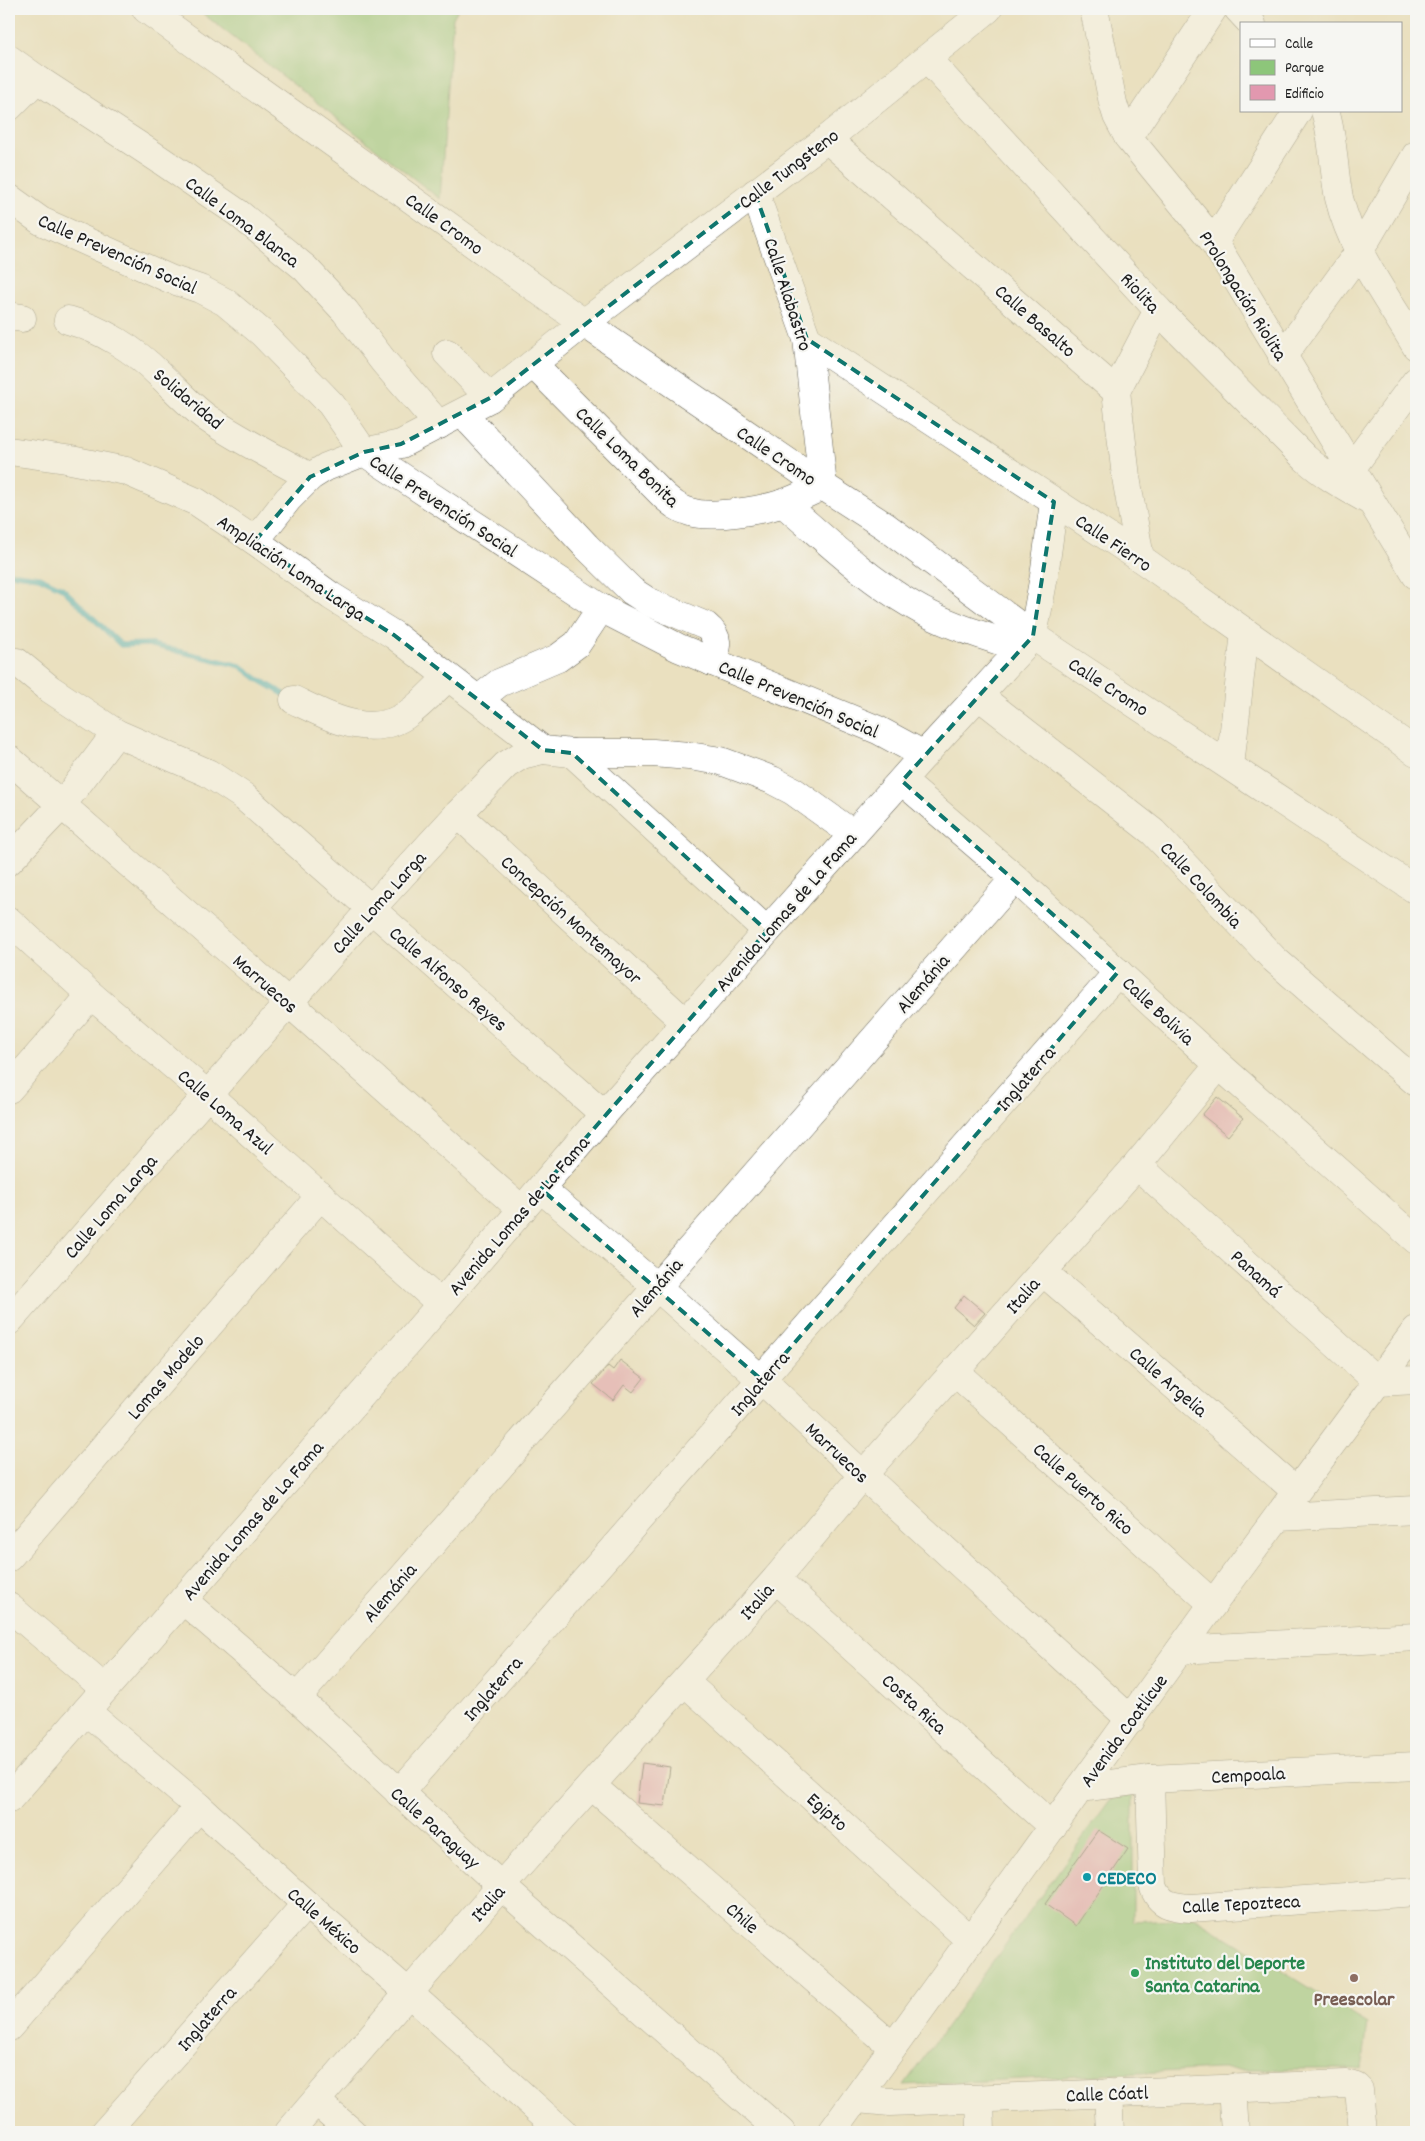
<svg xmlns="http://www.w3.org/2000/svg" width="1425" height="2141" viewBox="0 0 1425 2141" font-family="Dekko,sans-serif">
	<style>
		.green { fill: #8dc67a; stroke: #54714b }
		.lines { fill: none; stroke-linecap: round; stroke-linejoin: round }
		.stream { stroke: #3dabbc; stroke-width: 5.5 }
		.building { fill: #e298af }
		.minor-casing { stroke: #646155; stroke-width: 29 }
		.minor { stroke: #fff; stroke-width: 28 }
		.marked { fill: none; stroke: #0f766e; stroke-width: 4; stroke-dasharray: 10 6; stroke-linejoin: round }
		.culture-dot { fill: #0f9aa8; stroke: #f6f6f2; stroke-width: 2 }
		.leisure-dot { fill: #2e9e5b; stroke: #f6f6f2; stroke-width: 2 }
		.education-dot { fill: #8d6e63; stroke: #f6f6f2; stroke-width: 2 }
		.labels { text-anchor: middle; stroke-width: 4.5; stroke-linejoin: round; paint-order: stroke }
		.street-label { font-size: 20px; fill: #1c1c1c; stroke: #f6f6f2 }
		.culture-label { font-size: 20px; font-weight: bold; fill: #0d838f; stroke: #f6f6f2; text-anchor: start }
		.leisure-label { font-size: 20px; font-weight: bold; fill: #27864d; stroke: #f6f6f2; text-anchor: start }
		.education-label { font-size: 20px; font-weight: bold; fill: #785e54; stroke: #f6f6f2 }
	</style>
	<rect width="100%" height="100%" fill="#f6f6f2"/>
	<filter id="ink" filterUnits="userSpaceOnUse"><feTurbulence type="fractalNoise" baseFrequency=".02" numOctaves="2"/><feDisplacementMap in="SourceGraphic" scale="10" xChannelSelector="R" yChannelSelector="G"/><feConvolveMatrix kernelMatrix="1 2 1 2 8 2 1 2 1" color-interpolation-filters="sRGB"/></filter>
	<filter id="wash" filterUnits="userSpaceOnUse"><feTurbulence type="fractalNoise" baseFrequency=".0096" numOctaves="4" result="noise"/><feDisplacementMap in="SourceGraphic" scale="20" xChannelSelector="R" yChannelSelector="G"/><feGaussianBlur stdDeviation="1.12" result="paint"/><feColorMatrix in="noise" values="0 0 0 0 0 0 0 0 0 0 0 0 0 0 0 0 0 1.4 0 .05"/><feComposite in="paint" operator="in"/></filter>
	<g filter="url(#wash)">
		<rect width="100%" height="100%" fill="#eae0bf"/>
		<!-- green -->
		<g class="green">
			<polygon points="197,9 458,9 453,18 440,199"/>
			<polygon points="1133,1794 1133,1921 1195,1918 1368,2024 1362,2069 1218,2069 904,2085 1110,1800"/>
		</g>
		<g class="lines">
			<!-- stream -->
			<polyline class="stream" points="9,573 39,577 62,588 121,645 148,644 241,666 258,679 284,694"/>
		</g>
		<g id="blocks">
			<!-- building -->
			<g class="building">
				<polygon points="1217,1097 1243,1118 1228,1136 1202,1115"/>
				<polygon points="964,1295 985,1313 974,1325 954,1308"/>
				<polygon points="620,1360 644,1378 633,1392 624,1385 613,1400 593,1384 608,1366 613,1370"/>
				<polygon points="642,1763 670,1767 665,1806 637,1803"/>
				<polygon points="1098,1830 1128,1849 1076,1926 1045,1904"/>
			</g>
		</g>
	</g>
	<g filter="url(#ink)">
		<use href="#blocks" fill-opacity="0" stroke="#646155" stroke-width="1"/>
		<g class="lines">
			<!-- minor casing -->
			<g class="minor-casing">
				<g id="minor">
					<polyline points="146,9 584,323 823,486 885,526 1033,636 1416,890"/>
					<polyline points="1094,9 1113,103 1117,116 1128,137 1214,242 1416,575"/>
					<polyline points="1238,9 1252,24"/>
					<polyline points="9,59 37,79 159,159 238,213 305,268 345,311 384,362 439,425"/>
					<path d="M927,59L1158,310L1305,458C1325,476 1347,488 1370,501"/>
					<polyline points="9,107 37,79"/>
					<path d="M1325,111C1334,139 1333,169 1339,198C1352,252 1388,299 1416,346"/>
					<polyline points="1128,137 1213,9"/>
					<polyline points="827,139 1116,391 1126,477 1140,558"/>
					<polyline points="9,198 41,221 170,279 200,289 225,302 262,333 331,404 364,452 601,608 679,648 878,730 924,755"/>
					<polyline points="1214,242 1298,111"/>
					<polyline points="9,316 22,318"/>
					<path d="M68,320C101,329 135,350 159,374C175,389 189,405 207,418C239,440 276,458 310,477"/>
					<polyline points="807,339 1140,558 1416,752"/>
					<polyline points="447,353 490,398"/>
					<polyline points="1282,357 1359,252 1416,155"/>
					<path d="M533,364L664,496C672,503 679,509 690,512C711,519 763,510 784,503C798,498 810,492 823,486L807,339L755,193"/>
					<polyline points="1116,391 1158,310"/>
					<path d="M463,414L586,546L632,591L649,602L706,626C720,637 717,646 712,662"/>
					<polyline points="9,451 66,459 126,471 197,502 255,541 331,596 394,635 543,750"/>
					<polyline points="1351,469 1416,381"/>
					<path d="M783,503C825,539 864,577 912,605C945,625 985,636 1021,648"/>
					<polyline points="255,541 288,499 310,477 326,467 364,452 401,444 490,398 584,323 827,139 988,9"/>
					<polyline points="17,662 50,689 116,733 208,773 243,796 604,1114"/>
					<polyline points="979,696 1153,832 1274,959 1416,1082"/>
					<polyline points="479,699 499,683 558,658 577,644 601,608"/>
					<path d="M294,700C330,717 372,741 409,713C423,703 435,689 448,677"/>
					<polyline points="572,753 767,931"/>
					<polyline points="9,759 288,1002 522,1210"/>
					<polyline points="1230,766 1245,632"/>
					<polyline points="902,781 1015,878 1219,1065 1416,1240"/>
					<polyline points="458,814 686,1023"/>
					<polyline points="9,861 62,805 116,733"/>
					<polyline points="9,921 91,995 208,1095 441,1304"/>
					<polyline points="9,1089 91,995"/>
					<polyline points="1137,1165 1378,1382 1416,1380"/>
					<polyline points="541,1189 656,1286 762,1380 863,1475 1131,1720"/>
					<polyline points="1043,1272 1296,1491"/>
					<polyline points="9,1321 371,909 458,814 506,765 522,755 543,750 572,753 653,753 689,756 721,761 772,780 793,791 853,834"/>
					<polyline points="955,1372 1213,1604"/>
					<polyline points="1278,1517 1416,1510"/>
					<polyline points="9,1557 321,1195"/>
					<polyline points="776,1579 1053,1827"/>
					<polyline points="183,1600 297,1698 501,1886 781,2132"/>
					<polyline points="9,1607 105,1689"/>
					<polyline points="1180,1650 1416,1637"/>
					<polyline points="685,1682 970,1940"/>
					<polyline points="297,1698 1015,878"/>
					<polyline points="86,1711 199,1807 306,1904 410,1994 563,2132"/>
					<path d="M1150,1779L1153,1885C1159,1905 1172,1907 1191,1908L1416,1892"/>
					<polyline points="592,1786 893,2047"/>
					<polyline points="1080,1788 1150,1779 1416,1766"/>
					<polyline points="399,1793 1118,972"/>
					<polyline points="9,1799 441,1304 604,1114 924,755 1033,636 1044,576 1054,502"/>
					<polyline points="9,2027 199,1807"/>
					<polyline points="1232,2088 1235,2132"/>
					<polyline points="1108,2093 1110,2132"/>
					<polyline points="857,2099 890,2102 1346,2084 1356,2087 1359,2090 1363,2132"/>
					<polyline points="980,2099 981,2132"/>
					<polyline points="316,2101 352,2132"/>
					<polyline points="105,2132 306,1904"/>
					<polyline points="289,2132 501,1886 776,1579 863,1475 1137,1165 1219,1065"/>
					<polyline points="832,2132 1213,1604 1416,1330"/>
				</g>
			</g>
			<!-- minor -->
			<use href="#minor" class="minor"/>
		</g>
	</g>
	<!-- marked area -->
	<path d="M0 0H1425V2141H0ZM755,193L807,339L1054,502L1033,636L902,781L1118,972L762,1380L541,1189L767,931L572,753L543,750L394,635L331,596L255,541L310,477L364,452L401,444L490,398Z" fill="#eae0bf" fill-opacity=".55" fill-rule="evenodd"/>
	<path class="marked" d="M755,193L807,339L1054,502L1033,636L902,781L1118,972L762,1380L541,1189L767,931L572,753L543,750L394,635L331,596L255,541L310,477L364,452L401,444L490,398Z"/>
	<!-- markers -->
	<circle class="culture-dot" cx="1087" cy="1877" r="5"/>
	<circle class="leisure-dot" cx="1135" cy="1973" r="5"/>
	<circle class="education-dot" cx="1354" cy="1978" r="5"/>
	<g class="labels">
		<!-- street labels -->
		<g class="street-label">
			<text transform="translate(788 168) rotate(-37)" y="7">Calle Tungsteno</text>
			<text transform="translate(243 221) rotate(37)" y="7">Calle Loma Blanca</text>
			<text transform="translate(445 223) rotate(36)" y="7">Calle Cromo</text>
			<text transform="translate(118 253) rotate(24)" y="7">Calle Prevención Social</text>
			<text transform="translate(1141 292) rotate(47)" y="7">Riolita</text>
			<text transform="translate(789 294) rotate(72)" y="7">Calle Alabastro</text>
			<text transform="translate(1244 295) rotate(58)" y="7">Prolongación Riolita</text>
			<text transform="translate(1036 320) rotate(41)" y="7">Calle Basalto</text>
			<text transform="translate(189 398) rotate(40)" y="7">Solidaridad</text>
			<text transform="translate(777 455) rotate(34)" y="7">Calle Cromo</text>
			<text transform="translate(628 456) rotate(44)" y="7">Calle Loma Bonita</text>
			<text transform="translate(444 505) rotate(33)" y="7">Calle Prevención Social</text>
			<text transform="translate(1114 542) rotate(34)" y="7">Calle Fierro</text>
			<text transform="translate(292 567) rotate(34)" y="7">Ampliación Loma Larga</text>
			<text transform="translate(1109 686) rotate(33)" y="7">Calle Cromo</text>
			<text transform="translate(799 698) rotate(23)" y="7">Calle Prevención Social</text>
			<text transform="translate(1202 884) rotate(47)" y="7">Calle Colombia</text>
			<text transform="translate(378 902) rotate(-48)" y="7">Calle Loma Larga</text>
			<text transform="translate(785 911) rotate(-49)" y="7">Avenida Lomas de La Fama</text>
			<text transform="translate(572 919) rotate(42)" y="7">Concepción Montemayor</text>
			<text transform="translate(449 978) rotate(41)" y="7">Calle Alfonso Reyes</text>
			<text transform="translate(266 983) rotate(41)" y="7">Marruecos</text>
			<text transform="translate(922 983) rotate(-49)" y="7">Alemánia</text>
			<text transform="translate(1159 1010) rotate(43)" y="7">Calle Bolivia</text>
			<text transform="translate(1025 1078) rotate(-49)" y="7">Inglaterra</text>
			<text transform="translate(226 1111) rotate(41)" y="7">Calle Loma Azul</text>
			<text transform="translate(110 1206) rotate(-49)" y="7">Calle Loma Larga</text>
			<text transform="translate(518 1215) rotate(-49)" y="7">Avenida Lomas de La Fama</text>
			<text transform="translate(1257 1273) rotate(42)" y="7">Panamá</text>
			<text transform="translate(655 1287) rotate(-49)" y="7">Alemánia</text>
			<text transform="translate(1022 1295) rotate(-49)" y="7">Italia</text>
			<text transform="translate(165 1376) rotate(-49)" y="7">Lomas Modelo</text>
			<text transform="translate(1169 1381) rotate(41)" y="7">Calle Argelia</text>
			<text transform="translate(759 1383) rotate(-49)" y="7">Inglaterra</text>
			<text transform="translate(838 1452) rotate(43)" y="7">Marruecos</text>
			<text transform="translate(1084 1488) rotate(42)" y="7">Calle Puerto Rico</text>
			<text transform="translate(252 1520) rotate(-49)" y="7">Avenida Lomas de La Fama</text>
			<text transform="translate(389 1592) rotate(-49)" y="7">Alemánia</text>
			<text transform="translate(756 1601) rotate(-49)" y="7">Italia</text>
			<text transform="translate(492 1688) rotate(-49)" y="7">Inglaterra</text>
			<text transform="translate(915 1703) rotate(42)" y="7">Costa Rica</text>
			<text transform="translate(1123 1730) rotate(-54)" y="7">Avenida Coatlicue</text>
			<text transform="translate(1248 1774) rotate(-3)" y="7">Cempoala</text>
			<text transform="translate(828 1811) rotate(42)" y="7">Egipto</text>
			<text transform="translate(436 1827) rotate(42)" y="7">Calle Paraguay</text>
			<text transform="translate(487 1903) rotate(-49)" y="7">Italia</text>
			<text transform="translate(1241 1903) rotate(-3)" y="7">Calle Tepozteca</text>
			<text transform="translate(743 1917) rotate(41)" y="7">Chile</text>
			<text transform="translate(325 1920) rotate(41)" y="7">Calle México</text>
			<text transform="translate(206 2018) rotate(-49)" y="7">Inglaterra</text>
			<text transform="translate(1107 2093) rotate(-2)" y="7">Calle Cóatl</text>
		</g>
		<!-- culture labels -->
		<g class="culture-label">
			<text x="1097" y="1884">CEDECO</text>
		</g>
		<!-- leisure labels -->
		<g class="leisure-label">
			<text x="1145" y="1969">Instituto del Deporte<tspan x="1145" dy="23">Santa Catarina</tspan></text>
		</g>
		<!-- education labels -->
		<g class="education-label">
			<text x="1354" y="2005">Preescolar</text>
		</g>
	</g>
	<!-- margin -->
	<rect width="1425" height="2141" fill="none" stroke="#f6f6f2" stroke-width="30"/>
	<!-- legend -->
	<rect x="1240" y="22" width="162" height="90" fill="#f6f6f2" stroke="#9f9f9c"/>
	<rect x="1250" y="39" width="25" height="8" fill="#ffffff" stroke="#9f9f9c"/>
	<text x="1285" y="48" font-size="15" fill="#1c1c1c">Calle</text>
	<rect x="1250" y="60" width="25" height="15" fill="#8dc67a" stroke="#9f9f9c"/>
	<text x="1285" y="72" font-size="15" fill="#1c1c1c">Parque</text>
	<rect x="1250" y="85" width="25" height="15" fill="#e298af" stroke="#9f9f9c"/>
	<text x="1285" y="98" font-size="15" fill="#1c1c1c">Edificio</text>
</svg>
